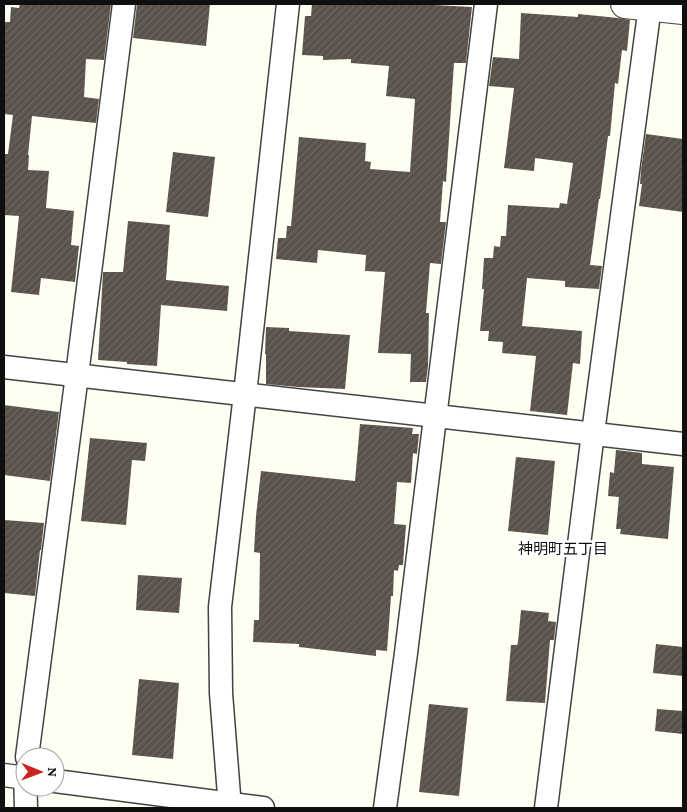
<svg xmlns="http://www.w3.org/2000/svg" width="687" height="812" viewBox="0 0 687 812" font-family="'Crimson Pro','Noto Sans JP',serif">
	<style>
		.building { fill: url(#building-hatch) }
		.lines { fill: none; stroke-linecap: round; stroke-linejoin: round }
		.minor-casing { stroke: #424242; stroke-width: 25 }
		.tertiary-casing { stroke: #424242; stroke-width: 30 }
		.minor { stroke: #fff; stroke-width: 22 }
		.tertiary { stroke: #fff; stroke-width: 28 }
		.labels { text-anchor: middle; stroke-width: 5; stroke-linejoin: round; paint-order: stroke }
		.neighbourhood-label { font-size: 15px; fill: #0f0f0f; stroke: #fff }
	</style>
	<defs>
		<pattern id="building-hatch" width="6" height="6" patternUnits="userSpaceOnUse" patternTransform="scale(1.25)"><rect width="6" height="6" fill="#59524b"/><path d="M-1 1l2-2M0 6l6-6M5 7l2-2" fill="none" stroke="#6c6661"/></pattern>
	</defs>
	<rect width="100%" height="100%" fill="#fffef2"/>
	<!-- building -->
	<g class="building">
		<polygon points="20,4 111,4 104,60 86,59 84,97 99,99 96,123 32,116 28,155 29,155 28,170 49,171 46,208 74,211 71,245 79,246 75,282 41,278 39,295 11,292 19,216 4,215 4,154 8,154 13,115 4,114 4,22 10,22 11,7 19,8"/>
		<polygon points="137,4 210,4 206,46 133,38"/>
		<polygon points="312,4 415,4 472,7 466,63 454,63 446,182 443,181 440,222 446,222 441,264 430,263 426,313 429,313 428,366 426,382 410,382 411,354 378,353 385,272 365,271 366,255 318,250 317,263 276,259 278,238 286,238 287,226 291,226 299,137 366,143 365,161 371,162 370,169 410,172 415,99 386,96 389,66 351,63 351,59 323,60 323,56 302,55 305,16 311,16"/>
		<polygon points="521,13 578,17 578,14 618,18 630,20 627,51 622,50 618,84 615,83 610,136 608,136 600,199 599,199 590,265 602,266 599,289 565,287 565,281 527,278 522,326 582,331 580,364 573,363 567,415 530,411 536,356 502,353 503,342 488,341 489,331 480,331 484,289 482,289 484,258 493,258 494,246 500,247 501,236 506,236 508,205 559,208 560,203 567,204 573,163 535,158 534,171 504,168 514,88 489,86 493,57 519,59"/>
		<polygon points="646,134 683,139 683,212 639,206 642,184 640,184 641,170"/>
		<polygon points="173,152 215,157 208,217 166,212"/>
		<polygon points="128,221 170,225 166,280 229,286 227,311 161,305 157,366 127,364 127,362 98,360 103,272 123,272"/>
		<polygon points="266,327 289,328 289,331 350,335 345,389 298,387 266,384 266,354 265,354"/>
		<polygon points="4,405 59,412 50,481 4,475"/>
		<polygon points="360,424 413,428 412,434 419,434 417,454 413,453 411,483 397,482 394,524 406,525 403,565 399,565 398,571 394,570 393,596 391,596 387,651 376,650 376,656 299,647 299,644 253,642 254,620 259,620 260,553 254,552 256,516 261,471 355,481"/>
		<polygon points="90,438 147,443 145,461 132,460 126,525 81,521"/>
		<polygon points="616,450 642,453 642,464 674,467 668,539 620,534 621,529 616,529 619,497 608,496 610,472 614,473"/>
		<polygon points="516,457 555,461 548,535 508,531"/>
		<polygon points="4,520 44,523 41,550 40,550 35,596 4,593"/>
		<polygon points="138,575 182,578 179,613 136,610"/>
		<polygon points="521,610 549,613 548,621 556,622 554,640 550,640 545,703 506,701 511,645 517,645 518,642"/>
		<polygon points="656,644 683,647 683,676 653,673"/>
		<polygon points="139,679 179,683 173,759 132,755"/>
		<polygon points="429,704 468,708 459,796 419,792"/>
		<polygon points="657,709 683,711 683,734 655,731"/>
	</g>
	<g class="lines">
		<!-- minor casing -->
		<g class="minor-casing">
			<g id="minor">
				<polyline points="4,367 683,444"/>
				<polyline points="27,757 77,375 124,4"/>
				<polyline points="25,772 26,808"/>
				<polyline points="4,775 25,778"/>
				<polyline points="55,781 263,808"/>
				<polyline points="230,808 221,693 220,607 245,394 288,4"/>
				<polyline points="385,808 406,653 486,4"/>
				<polyline points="546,808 593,433 650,6"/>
			</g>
		</g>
		<!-- tertiary casing -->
		<g class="tertiary-casing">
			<polyline id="tertiary" points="625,4 683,10"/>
		</g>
		<!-- minor -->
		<use href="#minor" class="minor"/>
		<!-- tertiary -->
		<use href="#tertiary" class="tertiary"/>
	</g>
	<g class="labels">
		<!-- neighbourhood labels -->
		<g class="neighbourhood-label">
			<text x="563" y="554">神明町五丁目</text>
		</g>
	</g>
	<!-- border -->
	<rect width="687" height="812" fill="none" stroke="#0f0f0f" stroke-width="10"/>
	<!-- north arrow -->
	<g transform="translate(40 772) rotate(91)"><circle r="24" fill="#ffffff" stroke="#9f9f9f"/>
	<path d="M0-4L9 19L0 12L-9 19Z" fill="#ca241d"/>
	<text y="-8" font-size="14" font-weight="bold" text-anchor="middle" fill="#0f0f0f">N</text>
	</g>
</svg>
